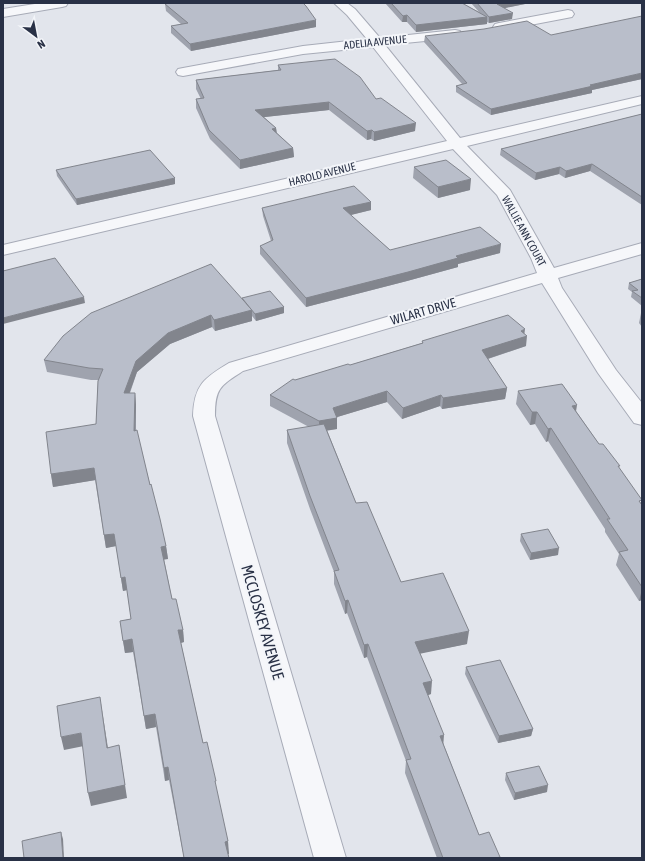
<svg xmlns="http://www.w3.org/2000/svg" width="645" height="861" viewBox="0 0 645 861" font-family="'Asap Condensed',sans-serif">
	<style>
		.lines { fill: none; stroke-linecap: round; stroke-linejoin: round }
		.street-casing { stroke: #a7abb7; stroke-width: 2 }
		.street { fill: #f6f7fa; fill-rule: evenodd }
		.wall { fill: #9fa3ae }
		.shaded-wall { fill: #82858d }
		.building { fill: #b9beca; stroke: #82858d }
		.labels { text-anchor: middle; stroke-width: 4; stroke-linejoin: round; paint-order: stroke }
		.far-street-label { font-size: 11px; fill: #293146; stroke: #f3f5f9 }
		.street-label { font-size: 13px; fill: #293146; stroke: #f3f5f9 }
		.near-street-label { font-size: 16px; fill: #293146; stroke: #f3f5f9 }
	</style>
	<rect width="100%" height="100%" fill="#e2e5ec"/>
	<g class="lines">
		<!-- street casing -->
		<g class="street-casing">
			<g id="street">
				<polygon points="41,3 68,3 66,6 62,7 3,17 3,9"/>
				<path d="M334,3H347L355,9L380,38L455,30L460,31L461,34L460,37L455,38L385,45L460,138L642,96V104L467,146L510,190L554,268L642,243V254L558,278L562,288L616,370L642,403V425L634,423L598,373L542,283L243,371C220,386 215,388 215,416L346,858H314L193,416C194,385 204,378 229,363L537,273L531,258L497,195L453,149L3,255V245L447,141L373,47L303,54L183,76L178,75L176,72L178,69L183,68L303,46L367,39L347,15Z"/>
				<polygon points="568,10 572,11 574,14 572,17 499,31 495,30 493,27 495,24 499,23"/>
			</g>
		</g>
		<!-- street -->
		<use href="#street" class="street"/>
	</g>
	<!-- wall -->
	<g class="wall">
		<polygon points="385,3 462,3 479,12 471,3 530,3 504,8 512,19 489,23 487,22 487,24 416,32 407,22 402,22"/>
		<polygon points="165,4 316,27 191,51 171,33 171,26 181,24 166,11"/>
		<polygon points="551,35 642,79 592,90 592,93 491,115 456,92 456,86 462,84 424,42 425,36"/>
		<polygon points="278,65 376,99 415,131 374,141 371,139 367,140 329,110 264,117 276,128 277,133 293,148 294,157 240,169 210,139 196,108 196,99 201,99 196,89 196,80 278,70"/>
		<polygon points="642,114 642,205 590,171 565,178 559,174 535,180 500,155 501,149"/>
		<polygon points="414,167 470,190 438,198 413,178"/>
		<polygon points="56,170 175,184 77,205 57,176"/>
		<polygon points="371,202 371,210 350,215 390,250 500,253 458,264 458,267 407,281 306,307 260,254 260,246 271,241 263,216 262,208"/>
		<polygon points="642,279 642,306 631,297 632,292 628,289 629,283"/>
		<polygon points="242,299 284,307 284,313 256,321 252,316 252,321 215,331 212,327 170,344 137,372 130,393 135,393 136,405 136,430 166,546 168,559 164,559 172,599 183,630 184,642 181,643 203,743 217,792 229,854 228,854 229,858 184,858 169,780 165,781 156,727 146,729 133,652 125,653 120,621 131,619 127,590 123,591 116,546 106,548 95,480 53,487 51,474 96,424 98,380 91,380 47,372 44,360"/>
		<polygon points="641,313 642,313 642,327 639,323"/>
		<polygon points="524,334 526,346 488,359 507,388 505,399 442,409 440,406 402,419 387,402 337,417 337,429 327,430 356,503 401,582 467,644 420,653 431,694 428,695 443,743 479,835 499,858 437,858 405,773 406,761 367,657 364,658 347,613 345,614 334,584 334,572 310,509 287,443 287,430 309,427 270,406 270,395 295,380 350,365 422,343 422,341"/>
		<polygon points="518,391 576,411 599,444 620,469 642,505 642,600 639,601 616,565 619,554 605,532 605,529 548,441 546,442 535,424 530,425 516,404"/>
		<polygon points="521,534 558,555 530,560 520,541"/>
		<polygon points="466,667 533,729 531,736 498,743 465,674"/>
		<polygon points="506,773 547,792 514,800 505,780"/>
	</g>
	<!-- shaded-wall -->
	<g class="shaded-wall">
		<polygon points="501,3 530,3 496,10 497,4"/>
		<polygon points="513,13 512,19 489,23 489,17"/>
		<polygon points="407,15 407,22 402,22 403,16"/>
		<polygon points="487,17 487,24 416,32 416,25"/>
		<polygon points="316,20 316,27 191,51 190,44"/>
		<polygon points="642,73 642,79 592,90 592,93 491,115 491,109 590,85"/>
		<polygon points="329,102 329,110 256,118 255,110"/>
		<polygon points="416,123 415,131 374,141 374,132"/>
		<polygon points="276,128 277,137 272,129"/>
		<polygon points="372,130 371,139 367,140 367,131"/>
		<polygon points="293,148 294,157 240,169 240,160"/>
		<polygon points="592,164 590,171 565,178 566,171"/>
		<polygon points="560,167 559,174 535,180 536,173"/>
		<polygon points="175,178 175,184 77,205 76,199"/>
		<polygon points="471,179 470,190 438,198 438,187"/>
		<polygon points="371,202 371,210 343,217 343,208"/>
		<polygon points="501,244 500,253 458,264 458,267 407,281 306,307 306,298 456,256"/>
		<polygon points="84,297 85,303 3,324 3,318"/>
		<polygon points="284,307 284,313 256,321 255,314"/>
		<polygon points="252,310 252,321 215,331 214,320"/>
		<polygon points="211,315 212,327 170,344 137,372 125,405 124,393 136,361 168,333"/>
		<polygon points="525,329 524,337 527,336 526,346 481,361 482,350 521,331"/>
		<polygon points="507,388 505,399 442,409 443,398"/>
		<polygon points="387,391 387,402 334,418 337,418 337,429 319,432 319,421 333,408"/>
		<polygon points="135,393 136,405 135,443 134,431"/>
		<polygon points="441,395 440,406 402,419 403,408"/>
		<polygon points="577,405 575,418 572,406"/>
		<polygon points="532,412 537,412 535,424 530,425"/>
		<polygon points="551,428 548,441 546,442 548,429"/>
		<polygon points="94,468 96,480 53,487 51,474"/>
		<polygon points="114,534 116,546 106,548 104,535"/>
		<polygon points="166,546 168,559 162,560 161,547"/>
		<polygon points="559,548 558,555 530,560 531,553"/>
		<polygon points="125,577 127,590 123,591 121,578"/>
		<polygon points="642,589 642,600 639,601"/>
		<polygon points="348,600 347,613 345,614 345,601"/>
		<polygon points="178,630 183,630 184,642 180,643"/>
		<polygon points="469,631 467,644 414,655 415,642"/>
		<polygon points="132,639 133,652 125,653 123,641"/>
		<polygon points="368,644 367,657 364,658 364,645"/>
		<polygon points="432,681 431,694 422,697 423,683"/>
		<polygon points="100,697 102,710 110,761 107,748"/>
		<polygon points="155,714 156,727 146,729 144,716"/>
		<polygon points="533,729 531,736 498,743 499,736"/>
		<polygon points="81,733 84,746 64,750 61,737"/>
		<polygon points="444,735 443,748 440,736"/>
		<polygon points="119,745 127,798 91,806 88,793"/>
		<polygon points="168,767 169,780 165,781 164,768"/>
		<polygon points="548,785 547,792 514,800 515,793"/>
		<polygon points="61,832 63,839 64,858 63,858"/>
		<polygon points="228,841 229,854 226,854 225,842"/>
	</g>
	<!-- building -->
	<g class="building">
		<polygon points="169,3 303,3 306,6 316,20 190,44 171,26 188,23 165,4"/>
		<polygon points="391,3 462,3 487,17 416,25 407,15 403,16"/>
		<polygon points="477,3 501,3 497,4 513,13 489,17"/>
		<polygon points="642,16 642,73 590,85 593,86 491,109 456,86 467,83 425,36 484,29 527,21 551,35"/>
		<polygon points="335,59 360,77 376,99 381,98 416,123 374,132 372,130 367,131 329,102 255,110 276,128 272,129 293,148 240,160 209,130 196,99 204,98 196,80 281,70 278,65"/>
		<polygon points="642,114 642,197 592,164 566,171 560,167 536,173 501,149"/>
		<polygon points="150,150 175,178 76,199 56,170"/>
		<polygon points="446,160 471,179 438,187 414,167"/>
		<polygon points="354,186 371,202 343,208 390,250 480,227 501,244 456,256 458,258 408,272 306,298 260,246 273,240 262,208"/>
		<polygon points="55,258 84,297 3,318 3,271"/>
		<polygon points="211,264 252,310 214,320 211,315 168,333 136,361 124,393 135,393 134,431 137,430 150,485 151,484 160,519 166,546 161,547 172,599 176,599 183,630 178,630 203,743 207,742 216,781 215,781 228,841 225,842 229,858 184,858 168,767 164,768 155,714 144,716 132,639 123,641 120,621 131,619 125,577 121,578 114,534 104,535 94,468 51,474 46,432 96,424 98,381 103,369 89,368 44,360 63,336 91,313"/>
		<polygon points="642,279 642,298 632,291 638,290 629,283"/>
		<polygon points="270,291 284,307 255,314 242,298"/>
		<polygon points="508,315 525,329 521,331 527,336 482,350 507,388 443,398 441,395 403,408 387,391 333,408 337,418 319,421 270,395 293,379 295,380 348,364 350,365 423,343 422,341"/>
		<polygon points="562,384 577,405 572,406 599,444 603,444 620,466 618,466 642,500 639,501 642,505 642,587 619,552 628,550 607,519 610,519 551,428 548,429 537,412 532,412 518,391"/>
		<polygon points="324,424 356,503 367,502 401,582 443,573 469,631 415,642 432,681 423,683 444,735 440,736 479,835 489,832 500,857 496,858 443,858 406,760 411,759 368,644 364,645 348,600 345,601 334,571 339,570 310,496 287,430"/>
		<polygon points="548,529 559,548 531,553 521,534"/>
		<polygon points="500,660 533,729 499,736 466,667"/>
		<polygon points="100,697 107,748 119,745 125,785 88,793 81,733 61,737 57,706"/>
		<polygon points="539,766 548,785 515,793 506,773"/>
		<polygon points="61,832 63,858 24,858 22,841"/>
	</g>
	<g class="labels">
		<!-- far-street labels -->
		<g class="far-street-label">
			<text transform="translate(375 42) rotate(-6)" y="4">ADELIA AVENUE</text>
			<text transform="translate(322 174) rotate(-14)" y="4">HAROLD AVENUE</text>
			<text transform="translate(524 231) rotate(61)" y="4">WALLIE ANN COURT</text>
		</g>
		<!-- street labels -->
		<g class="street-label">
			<text transform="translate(423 311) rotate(-16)" y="5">WILART DRIVE</text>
		</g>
		<!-- near-street labels -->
		<g class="near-street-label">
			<text transform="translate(263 622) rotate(74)" y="6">MCCLOSKEY AVENUE</text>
		</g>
	</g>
	<!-- border -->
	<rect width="645" height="861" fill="none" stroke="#293146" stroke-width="8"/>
	<!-- north arrow -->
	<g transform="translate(36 36) rotate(148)" stroke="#f3f5f9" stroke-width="3" paint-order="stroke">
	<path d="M0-3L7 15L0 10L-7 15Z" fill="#293146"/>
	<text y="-6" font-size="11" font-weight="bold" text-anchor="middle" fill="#293146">N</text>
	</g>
</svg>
